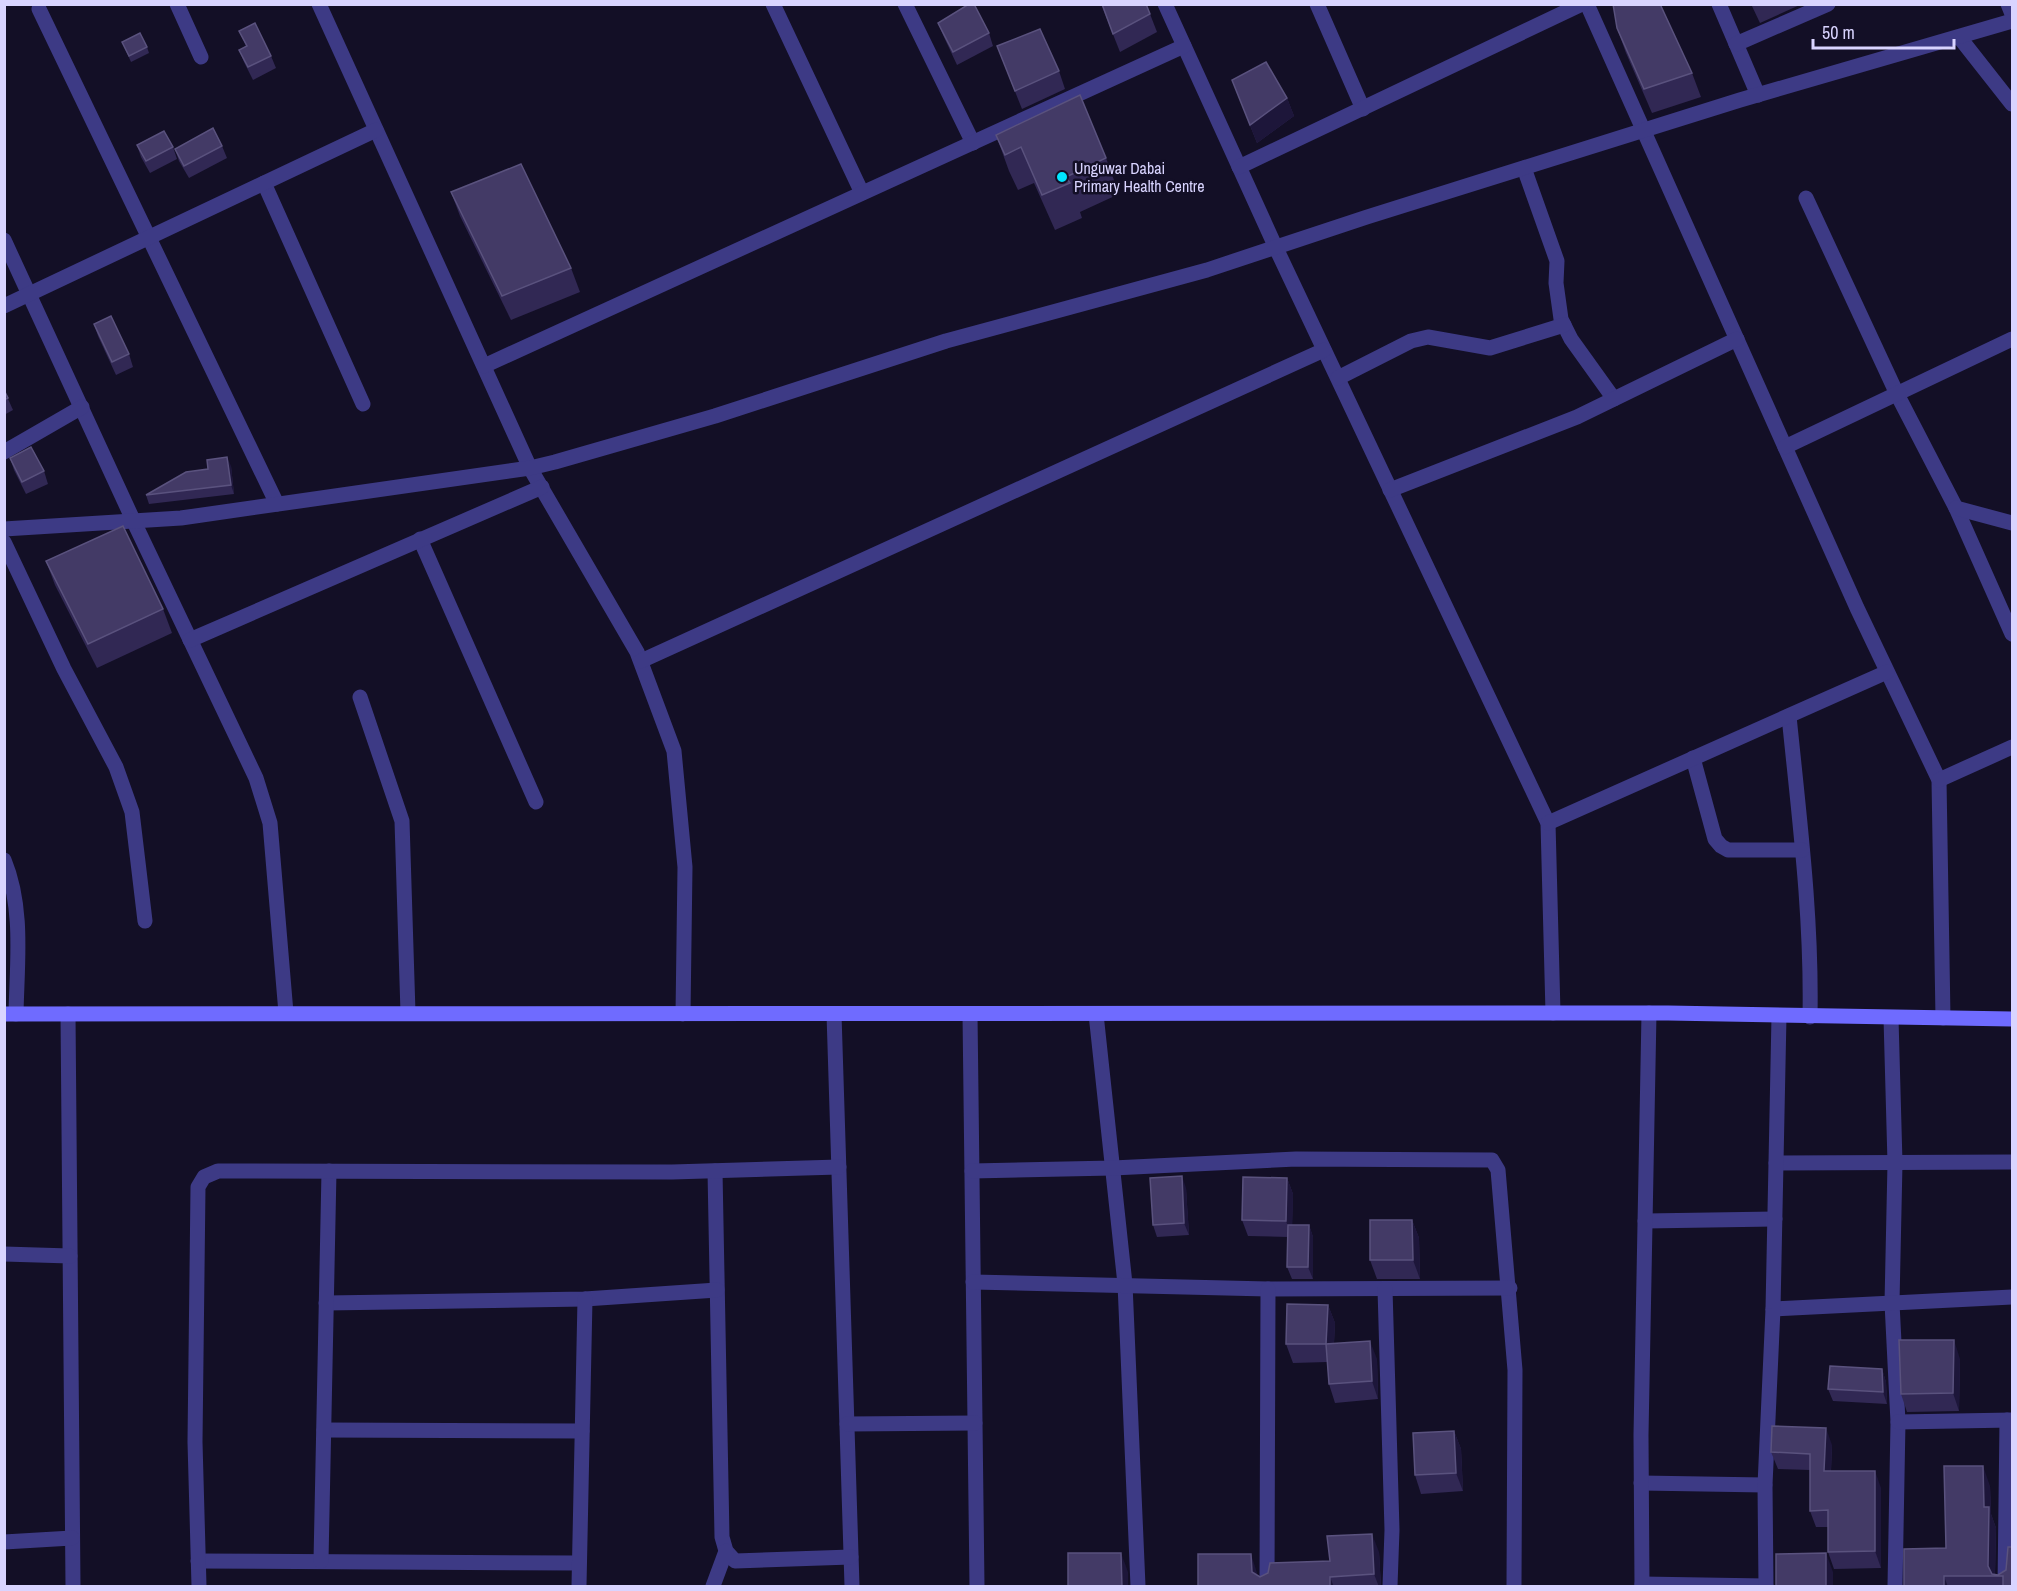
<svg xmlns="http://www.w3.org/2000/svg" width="2017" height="1591" viewBox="0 0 2017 1591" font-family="'Archivo Narrow',sans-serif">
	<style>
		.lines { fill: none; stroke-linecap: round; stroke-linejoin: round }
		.street { stroke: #3d3a85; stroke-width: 15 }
		.secondary { stroke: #6f6bff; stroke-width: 15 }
		.wall { fill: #312854 }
		.shaded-wall { fill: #1d163a }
		.building { fill: #433a66; stroke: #5a527e; stroke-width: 1.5 }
		.poi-dot { fill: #00e5ff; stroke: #130f26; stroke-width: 2 }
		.labels { text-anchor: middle; stroke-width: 5; stroke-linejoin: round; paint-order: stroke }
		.poi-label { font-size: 16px; fill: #d9d4ff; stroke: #130f26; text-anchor: start }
	</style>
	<rect width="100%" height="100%" fill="#130f26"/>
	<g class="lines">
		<!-- street -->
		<g class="street">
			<polyline points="177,4 201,57"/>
			<polyline points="319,4 530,468 637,652 674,751 685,867 683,1014"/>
			<polyline points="773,4 862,193"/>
			<polyline points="905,4 973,143"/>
			<polyline points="1165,4 1276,248 1548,823 1553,1013"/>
			<polyline points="1317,4 1363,109"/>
			<polyline points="1587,4 1857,608 1939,780 1943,1018"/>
			<polyline points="1719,4 1758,95"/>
			<polyline points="2008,4 2012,14"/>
			<polyline points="39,9 277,504"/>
			<polyline points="1960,38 2012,104"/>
			<polyline points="1736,44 1828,4"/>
			<polyline points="1239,167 1582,4"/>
			<polyline points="1524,168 1557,261 1556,283 1561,319 1571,339 1614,399"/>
			<polyline points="264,183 363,404"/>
			<polyline points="1806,198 1897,394 1956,508 2012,634"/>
			<polyline points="4,240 134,522 256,778 270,823 286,1013"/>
			<polyline points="4,306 376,130"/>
			<polyline points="484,366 1184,46"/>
			<polyline points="1338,378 1411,341 1428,337 1490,348 1564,325"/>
			<polyline points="1785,447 2012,339"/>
			<polyline points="4,452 82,407"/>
			<polyline points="1390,490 1577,417 1737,339"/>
			<polyline points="1956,508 2012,523"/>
			<polyline points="4,529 181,518 530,468 555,462 715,416 946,341 1207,270 1367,217 1740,100 2012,21"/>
			<polyline points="420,539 536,802"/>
			<polyline points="4,542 64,669 116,767 132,812 145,921"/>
			<polyline points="190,640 542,487"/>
			<polyline points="641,661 1324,350"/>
			<polyline points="360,697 402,821 408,1013"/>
			<path d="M1789,716C1799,816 1812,916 1810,1017"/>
			<polyline points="1693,758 1715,839 1721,846 1728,850 1802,850"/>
			<polyline points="1939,780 2012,747"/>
			<polyline points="1548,823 1887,672"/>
			<path d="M4,860C24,908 17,963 16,1014"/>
			<polyline points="68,1014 73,1586"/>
			<polyline points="834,1014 852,1586"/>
			<polyline points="970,1014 977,1586"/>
			<polyline points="1096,1014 1125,1284 1138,1586"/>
			<polyline points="1891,1018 1895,1163 1892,1303 1898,1422 1895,1586"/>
			<polyline points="1776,1163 2012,1162"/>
			<polyline points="715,1171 722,1537 726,1551 735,1561 851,1557"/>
			<polyline points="972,1171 1113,1168 1296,1159 1492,1160 1498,1170 1515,1370 1514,1586"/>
			<polyline points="1645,1221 1775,1219"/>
			<polyline points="4,1254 70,1256"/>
			<polyline points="973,1282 1268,1289 1510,1288"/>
			<polyline points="1385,1289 1392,1530 1390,1586"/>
			<polyline points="326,1303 585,1299 717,1290"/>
			<polyline points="1773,1309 2012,1297"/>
			<polyline points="1898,1422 2012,1420"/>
			<polyline points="847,1424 975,1423"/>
			<polyline points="324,1430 582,1431"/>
			<polyline points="1641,1483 1765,1485"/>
			<polyline points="4,1542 72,1538"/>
			<polyline points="198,1561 579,1563"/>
			<polyline points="321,1561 329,1171"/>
			<polyline points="1642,1584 1766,1586"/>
			<polyline points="199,1586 195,1442 198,1187 204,1177 218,1171 672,1172 839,1167"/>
			<polyline points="579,1586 585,1299"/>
			<polyline points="713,1586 726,1551"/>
			<polyline points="1267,1586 1268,1289"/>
			<polyline points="1642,1586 1641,1435 1649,1013"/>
			<polyline points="1766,1586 1765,1485 1773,1309 1779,1016"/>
			<polyline points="2005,1586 2007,1420"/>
		</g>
		<!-- secondary -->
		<polyline class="secondary" points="4,1014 1668,1013 2012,1019"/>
	</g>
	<!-- wall -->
	<g class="wall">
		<polygon points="1101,4 1150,14 1157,32 1120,52"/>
		<polygon points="1751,4 1802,4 1760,23"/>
		<polygon points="938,23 989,33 993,46 957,65 943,35"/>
		<polygon points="1617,28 1692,73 1701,97 1652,113 1626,53"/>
		<polygon points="239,31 271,56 276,68 253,80 244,62 239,50 246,46"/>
		<polygon points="122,42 147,47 149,53 131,62"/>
		<polygon points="997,46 1059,71 1065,89 1022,109"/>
		<polygon points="1232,80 1287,98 1294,116 1257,143"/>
		<polygon points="996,135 1106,158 1119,194 1080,212 1082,218 1055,230 1034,183 1018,190 1009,171"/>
		<polygon points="137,145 173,147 177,159 150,173 141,157"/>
		<polygon points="222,146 227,158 189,178 179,161 175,149"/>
		<polygon points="451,192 571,268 580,292 511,320 460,216"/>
		<polygon points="94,324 129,354 133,367 116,375 98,336"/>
		<polygon points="4,390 13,410 4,415"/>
		<polygon points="10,458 44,471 48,484 26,494 14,470"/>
		<polygon points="231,466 234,494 149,504 146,495 208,469"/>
		<polygon points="46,561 163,609 172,633 97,668 55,585"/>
		<polygon points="1287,1178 1293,1194 1292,1225 1309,1225 1313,1237 1313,1279 1292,1279 1287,1267 1288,1237 1248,1236 1242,1220"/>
		<polygon points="1186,1188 1189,1235 1157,1237 1153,1225"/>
		<polygon points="1412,1220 1419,1238 1420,1279 1377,1279 1370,1260"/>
		<polygon points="1328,1305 1335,1323 1334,1343 1377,1359 1378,1399 1335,1403 1329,1384 1327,1362 1293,1363 1286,1344"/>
		<polygon points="1960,1359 1959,1411 1907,1412 1901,1394"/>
		<polygon points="1882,1369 1886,1382 1887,1404 1833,1401 1828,1389"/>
		<polygon points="1454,1431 1461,1449 1463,1491 1421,1494 1415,1475"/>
		<polygon points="1832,1445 1831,1471 1881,1488 1881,1568 1834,1569 1828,1552 1828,1527 1816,1527 1810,1511 1810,1470 1778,1469 1771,1452"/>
		<polygon points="1990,1486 1991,1514 1996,1528 1995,1575 1998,1575 2006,1570 2013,1587 1904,1587 1946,1548"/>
		<polygon points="1379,1552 1381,1587 1198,1587 1257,1573 1257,1576 1260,1577 1330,1561"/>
	</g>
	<!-- shaded-wall -->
	<g class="shaded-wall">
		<polygon points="1287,98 1294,116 1257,143 1250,125"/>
		<polygon points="227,457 231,466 234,494 231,485"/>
		<polygon points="1182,1176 1186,1188 1189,1235 1184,1223"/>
		<polygon points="1287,1178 1293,1194 1292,1237 1286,1221"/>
		<polygon points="1412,1220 1419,1238 1420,1279 1413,1260"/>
		<polygon points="1309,1225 1313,1237 1313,1279 1308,1267"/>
		<polygon points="1328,1305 1335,1323 1333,1362 1326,1344"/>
		<polygon points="1954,1340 1960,1359 1959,1411 1953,1393"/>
		<polygon points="1370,1341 1377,1359 1378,1399 1372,1381"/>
		<polygon points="1882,1369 1886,1382 1887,1404 1883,1392"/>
		<polygon points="1826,1428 1832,1445 1830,1488 1824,1471"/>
		<polygon points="1454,1431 1461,1449 1463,1491 1456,1473"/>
		<polygon points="1983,1466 1990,1486 1991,1514 1996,1528 1995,1576 1992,1576 1988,1566 1984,1507"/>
		<polygon points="1875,1471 1881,1488 1881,1568 1875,1551"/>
		<polygon points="1372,1534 1379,1552 1381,1587 1379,1587 1374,1574"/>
		<polygon points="1121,1553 1128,1572 1128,1587 1122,1587"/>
		<polygon points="1826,1553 1833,1572 1833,1587 1826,1587"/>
		<polygon points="1251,1554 1257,1573 1258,1587 1252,1572"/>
		<polygon points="1944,1576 1948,1587 1944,1587"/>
		<polygon points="1330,1577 1334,1587 1330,1587"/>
	</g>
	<!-- building -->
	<g class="building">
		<polygon points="969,4 974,4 989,33 953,52 938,23"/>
		<polygon points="1102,4 1146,4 1150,14 1113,34"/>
		<polygon points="1613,4 1660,4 1692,73 1644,89 1617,28"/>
		<polygon points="255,23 271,56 248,67 239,50 247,46 239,31"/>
		<polygon points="1040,29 1059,71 1015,91 997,46"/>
		<polygon points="140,33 147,47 129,56 122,42"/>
		<polygon points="1266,62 1287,98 1250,125 1232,80"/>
		<polygon points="1080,95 1106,158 1066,177 1070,183 1042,195 1021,147 1005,155 996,135"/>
		<polygon points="213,128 222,146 184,166 175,149"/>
		<polygon points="164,131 173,147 146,161 137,145"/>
		<polygon points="521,164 571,268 502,296 451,192"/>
		<polygon points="111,316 129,354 112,362 94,324"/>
		<polygon points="4,390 8,398 4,400"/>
		<polygon points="31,447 44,471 22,482 10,458"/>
		<polygon points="227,457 231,485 146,495 186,472 208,469 207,460"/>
		<polygon points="123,526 163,609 88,644 46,561"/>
		<polygon points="1182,1176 1184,1223 1153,1225 1150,1178"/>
		<polygon points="1243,1177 1287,1178 1286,1221 1242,1220"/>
		<polygon points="1370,1220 1412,1220 1413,1260 1370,1260"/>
		<polygon points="1288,1225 1309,1225 1308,1267 1287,1267"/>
		<polygon points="1287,1304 1328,1305 1326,1344 1286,1344"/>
		<polygon points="1899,1340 1954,1340 1953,1393 1901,1394"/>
		<polygon points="1370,1341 1372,1381 1329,1384 1326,1344"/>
		<polygon points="1830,1366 1882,1369 1883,1392 1828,1389"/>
		<polygon points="1772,1426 1826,1428 1824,1471 1875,1471 1875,1551 1828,1552 1828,1510 1810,1511 1810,1454 1771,1452"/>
		<polygon points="1454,1431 1456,1473 1415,1475 1413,1433"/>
		<polygon points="1944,1466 1983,1466 1984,1507 1989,1507 1988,1566 1992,1574 1998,1575 2006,1570 2008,1547 2013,1547 2013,1587 2003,1587 2003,1576 1944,1576 1944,1587 1904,1587 1904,1549 1946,1548"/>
		<polygon points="1372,1534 1374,1574 1330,1577 1330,1587 1198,1587 1198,1554 1251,1554 1252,1572 1260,1577 1268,1573 1270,1563 1330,1561 1327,1536"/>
		<polygon points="1068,1553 1121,1553 1122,1587 1068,1587"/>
		<polygon points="1826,1553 1826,1587 1776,1587 1776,1554"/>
	</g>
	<!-- markers -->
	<circle class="poi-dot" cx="1062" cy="177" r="6"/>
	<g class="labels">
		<!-- poi labels -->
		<g class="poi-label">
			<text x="1074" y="174">Unguwar Dabai<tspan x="1074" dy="18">Primary Health Centre</tspan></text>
		</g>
	</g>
	<!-- border -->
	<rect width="2017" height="1591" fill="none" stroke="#d9d4ff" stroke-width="12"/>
	<!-- scale -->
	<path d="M1813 39v9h141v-9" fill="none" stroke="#d9d4ff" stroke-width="3"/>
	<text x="1822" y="39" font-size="18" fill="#d9d4ff" stroke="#130f26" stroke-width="4.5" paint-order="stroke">50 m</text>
</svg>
